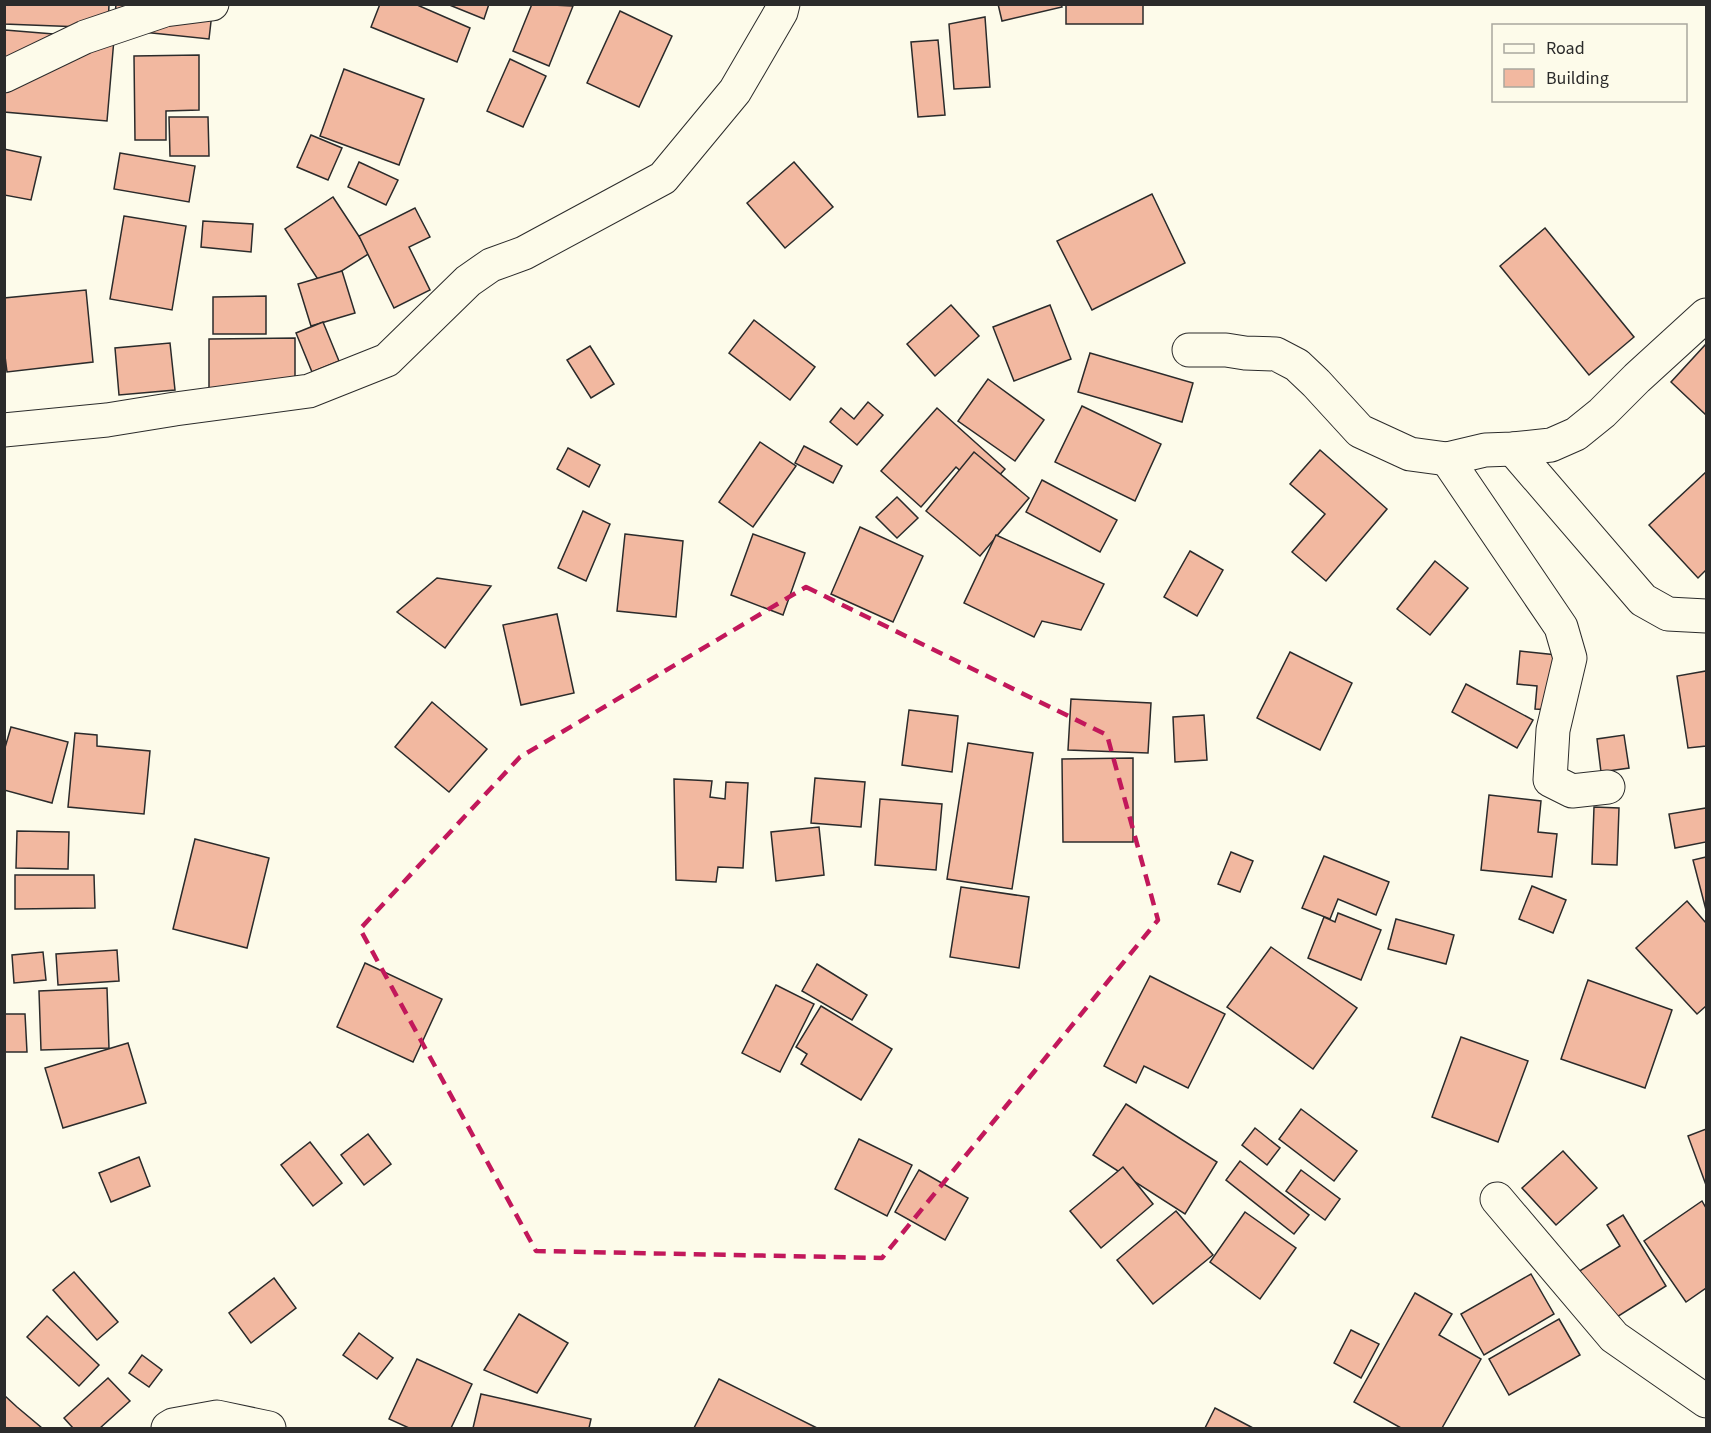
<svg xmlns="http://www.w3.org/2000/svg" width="1711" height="1433" viewBox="0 0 1711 1433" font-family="'Source Sans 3',sans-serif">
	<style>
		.building { fill: #f2b8a0; stroke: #2b2b2b; stroke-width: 1.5 }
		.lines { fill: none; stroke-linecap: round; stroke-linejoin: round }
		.minor-casing { stroke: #2b2b2b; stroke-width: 35 }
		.minor { stroke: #fdfbea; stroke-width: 33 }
		.marked { fill: none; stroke: #c2185b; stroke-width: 4.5; stroke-dasharray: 12 8; stroke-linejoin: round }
	</style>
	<rect width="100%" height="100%" fill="#fdfbea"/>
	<!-- building -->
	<g class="building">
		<polygon points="5,4 109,4 108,28 4,24"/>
		<polygon points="116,4 213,4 209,39 114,29"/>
		<polygon points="380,4 415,4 470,28 457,62 371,27"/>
		<polygon points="447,4 489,4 484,19"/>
		<polygon points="532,4 573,6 549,66 513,51"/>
		<polygon points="998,4 1061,4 1062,7 1002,21"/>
		<rect x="1066" y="4" width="77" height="20"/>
		<polygon points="620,11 672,36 639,107 587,83"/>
		<polygon points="985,17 990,87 954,89 949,24"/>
		<polygon points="5,30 114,39 107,121 4,112"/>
		<polygon points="938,40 945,115 918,117 911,42"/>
		<polygon points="199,55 199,110 166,111 166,140 135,140 134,56"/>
		<polygon points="510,59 546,76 523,127 487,111"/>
		<polygon points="344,69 424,99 399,165 320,136"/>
		<polygon points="169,117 208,117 209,156 170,156"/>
		<polygon points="311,135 342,148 328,180 297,167"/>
		<polygon points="4,149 41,157 31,200 4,195"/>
		<polygon points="120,153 195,166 189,202 114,189"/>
		<polygon points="359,162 398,180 386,205 348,187"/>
		<polygon points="794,162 833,207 785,248 747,203"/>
		<polygon points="1152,194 1185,263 1092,310 1057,241"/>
		<polygon points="333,197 370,253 321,284 285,229"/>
		<polygon points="415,208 430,237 409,247 430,290 394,308 359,236"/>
		<polygon points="124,216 186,226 172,310 110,299"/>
		<polygon points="203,221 253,224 251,252 201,247"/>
		<polygon points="1545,228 1634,337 1589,375 1500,266"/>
		<polygon points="342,271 355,313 311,326 298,284"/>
		<polygon points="86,290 93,362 7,372 4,348 4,298"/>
		<polygon points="266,296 266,334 213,334 213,297"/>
		<polygon points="951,305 979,336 935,376 907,344"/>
		<polygon points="1050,305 1071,359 1014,381 993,327"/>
		<polygon points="754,320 815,367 790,400 729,353"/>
		<polygon points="323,322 339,361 312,372 296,333"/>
		<polygon points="295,338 295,391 209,391 209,339"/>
		<polygon points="170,343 175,390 119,395 115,348"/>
		<polygon points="1706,344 1706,415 1671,382"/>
		<polygon points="590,346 614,384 591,398 567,360"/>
		<polygon points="1090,353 1193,383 1182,422 1078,392"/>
		<polygon points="988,379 1044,420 1015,461 958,421"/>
		<polygon points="868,402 883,415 857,445 830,422 841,408 854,419"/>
		<polygon points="1082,406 1161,444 1135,501 1055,462"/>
		<polygon points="937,408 1005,469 984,492 956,467 921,507 881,471"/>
		<polygon points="760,442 796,466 753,527 719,502"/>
		<polygon points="804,446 842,466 833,483 795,463"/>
		<polygon points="568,448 600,465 589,487 557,469"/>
		<polygon points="1320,450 1387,509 1326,581 1292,552 1325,514 1290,484"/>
		<polygon points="974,452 1029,498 980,556 926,511"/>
		<polygon points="1706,472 1706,570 1698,578 1649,525"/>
		<polygon points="1042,480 1117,520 1100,552 1026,512"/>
		<polygon points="897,497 918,518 897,538 876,517"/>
		<polygon points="583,511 610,524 586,581 558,568"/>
		<polygon points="860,527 923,556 893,622 831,594"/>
		<polygon points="625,534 683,541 676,617 617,611"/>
		<polygon points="753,534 805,553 783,615 731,595"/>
		<polygon points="996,535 1104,584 1081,630 1042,621 1034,637 964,603"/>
		<polygon points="1190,551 1223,570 1197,616 1164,597"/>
		<polygon points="1435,561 1468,588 1430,635 1397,609"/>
		<polygon points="437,578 491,586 445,648 397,612"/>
		<polygon points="557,614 574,693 521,705 503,625"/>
		<polygon points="1520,651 1557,655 1552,710 1535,709 1537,686 1517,684"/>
		<polygon points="1290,652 1352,683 1320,750 1257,718"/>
		<polygon points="1706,671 1706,746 1688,748 1677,676"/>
		<polygon points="1466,684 1533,720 1517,748 1452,712"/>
		<polygon points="1071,699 1151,703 1148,753 1068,750"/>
		<polygon points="432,702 487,749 449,792 395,747"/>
		<polygon points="909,710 958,716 952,772 902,765"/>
		<polygon points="1204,715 1207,760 1175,762 1173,717"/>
		<polygon points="11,727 68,742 52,803 4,790 4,751"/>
		<polygon points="75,733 97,735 97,746 150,751 144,814 68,807"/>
		<polygon points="1624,735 1629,768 1601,772 1597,739"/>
		<polygon points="968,743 1033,753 1012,889 947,879"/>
		<polygon points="1133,758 1133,842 1063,842 1062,759"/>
		<polygon points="815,778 865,782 861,827 811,823"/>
		<polygon points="674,779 712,781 710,797 725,799 726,782 748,783 743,868 718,867 716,882 676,880"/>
		<polygon points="1489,795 1541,801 1538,832 1557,834 1552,877 1481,870"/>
		<polygon points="880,799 942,804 936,870 875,865"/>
		<polygon points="1594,807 1619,808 1617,865 1592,864"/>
		<polygon points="1706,808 1706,842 1675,848 1669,814"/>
		<polygon points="819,827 824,875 776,881 771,832"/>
		<polygon points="17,831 69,832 68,869 16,868"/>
		<polygon points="195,839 269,858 247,948 173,929"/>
		<polygon points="1231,852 1253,861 1240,892 1218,884"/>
		<polygon points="1324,856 1389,882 1376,915 1338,899 1330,919 1302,908"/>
		<polygon points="1706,857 1706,910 1693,860"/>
		<polygon points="15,875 94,875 95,908 15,909"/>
		<polygon points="1532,886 1566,900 1553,933 1519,919"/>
		<polygon points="961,887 1029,897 1019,968 950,957"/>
		<polygon points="1687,901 1706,923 1706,1006 1697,1014 1636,948"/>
		<polygon points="1338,913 1381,930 1361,980 1308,958 1324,917 1335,922"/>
		<polygon points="1396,919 1454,935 1446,964 1388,949"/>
		<polygon points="1271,947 1357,1008 1313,1069 1227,1007"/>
		<polygon points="117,950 119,981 58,985 56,954"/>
		<polygon points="43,952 46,980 14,983 12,955"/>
		<polygon points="365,963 442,999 413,1062 337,1027"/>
		<polygon points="817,964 867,995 852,1020 802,991"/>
		<polygon points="1150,976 1225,1014 1188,1088 1144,1066 1136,1083 1104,1066"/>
		<polygon points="1588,980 1672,1010 1645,1088 1561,1059"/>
		<polygon points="776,985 814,1004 780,1072 742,1053"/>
		<polygon points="107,988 109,1048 41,1050 39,991"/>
		<polygon points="821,1006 892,1049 861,1100 801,1064 807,1054 796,1047"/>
		<polygon points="4,1014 25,1014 27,1052 4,1052"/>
		<polygon points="1461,1037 1528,1061 1498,1142 1432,1117"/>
		<polygon points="128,1043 146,1103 63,1128 45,1068"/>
		<polygon points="1126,1104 1217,1162 1185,1214 1093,1155"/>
		<polygon points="1301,1109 1357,1151 1334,1181 1279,1139"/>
		<polygon points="1255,1128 1280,1148 1267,1165 1242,1145"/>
		<polygon points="1706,1129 1706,1185 1688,1136"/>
		<polygon points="368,1134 391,1164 364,1185 341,1155"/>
		<polygon points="859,1139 912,1165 887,1216 835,1189"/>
		<polygon points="310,1142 342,1183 313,1206 281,1165"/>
		<polygon points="1563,1151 1597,1188 1556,1225 1522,1188"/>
		<polygon points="139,1157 150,1186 111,1202 99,1173"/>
		<polygon points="1240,1161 1309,1215 1294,1234 1226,1180"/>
		<polygon points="1123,1167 1153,1204 1101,1248 1070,1211"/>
		<polygon points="919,1170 968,1198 945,1240 895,1212"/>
		<polygon points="1301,1170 1340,1199 1325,1220 1286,1191"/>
		<polygon points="1702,1201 1706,1208 1706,1288 1686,1302 1644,1241"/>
		<polygon points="1176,1211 1213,1255 1153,1304 1117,1260"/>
		<polygon points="1245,1212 1296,1248 1260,1299 1210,1262"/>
		<polygon points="1623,1215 1666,1286 1609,1322 1578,1272 1620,1246 1607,1225"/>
		<polygon points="74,1272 118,1322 97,1340 53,1290"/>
		<polygon points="1531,1274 1554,1314 1484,1355 1461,1314"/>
		<polygon points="274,1278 296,1308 251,1343 229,1313"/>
		<polygon points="1415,1293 1452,1314 1439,1335 1481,1359 1442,1428 1401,1428 1354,1402"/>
		<polygon points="519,1314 568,1343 537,1393 484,1370"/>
		<polygon points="47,1316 99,1365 79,1386 27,1337"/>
		<polygon points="1559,1319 1580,1355 1509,1395 1489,1359"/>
		<polygon points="1351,1330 1379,1344 1361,1378 1334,1363"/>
		<polygon points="359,1333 393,1358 377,1379 343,1355"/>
		<polygon points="142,1355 162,1370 149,1387 129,1373"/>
		<polygon points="417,1359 472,1384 451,1428 409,1428 389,1419"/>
		<polygon points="108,1378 130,1401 100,1428 73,1428 64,1418"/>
		<polygon points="719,1379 817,1428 694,1428"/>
		<polygon points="481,1394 591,1419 589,1428 473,1428"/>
		<polygon points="4,1395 17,1407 42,1428 4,1428"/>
		<polygon points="1215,1408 1253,1428 1205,1428"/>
	</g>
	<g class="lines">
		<!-- minor casing -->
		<g class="minor-casing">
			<g id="minor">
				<polyline points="4,76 85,37 165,10 212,4"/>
				<polyline points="1189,350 1226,350 1245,353 1276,354 1297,365 1316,383 1360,431 1410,454 1447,459 1485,450 1513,449 1551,445 1576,434 1602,413 1637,378 1706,315"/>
				<polyline points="4,430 107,420 175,409 309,391 387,360 468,281 491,265 524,253 663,178 735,91 781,12 783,4"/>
				<polyline points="1513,449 1643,600 1668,614 1706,616"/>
				<polyline points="1447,459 1561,627 1570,658 1553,730 1550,780 1572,791 1608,787"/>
				<polyline points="1497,1199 1614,1337 1706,1401"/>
				<polyline points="168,1428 173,1425 217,1417 269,1428"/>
			</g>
		</g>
		<!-- minor -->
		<use href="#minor" class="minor"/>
	</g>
	<!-- marked area -->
	<path class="marked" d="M806,587L1107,735L1158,920L882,1258L536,1251L360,929L520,757Z"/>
	<!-- border -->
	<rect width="1711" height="1433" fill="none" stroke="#2b2b2b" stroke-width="12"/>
	<!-- legend -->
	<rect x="1492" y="24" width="195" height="78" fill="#fdfbea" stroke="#a9a89e" stroke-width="1.5"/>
	<rect x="1504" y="44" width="30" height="9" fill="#fdfbea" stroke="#a9a89e" stroke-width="1.5"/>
	<text x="1546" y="54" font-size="18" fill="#2b2b2b">Road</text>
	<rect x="1504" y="69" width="30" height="18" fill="#f2b8a0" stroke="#a9a89e" stroke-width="1.5"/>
	<text x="1546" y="84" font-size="18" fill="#2b2b2b">Building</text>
</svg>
